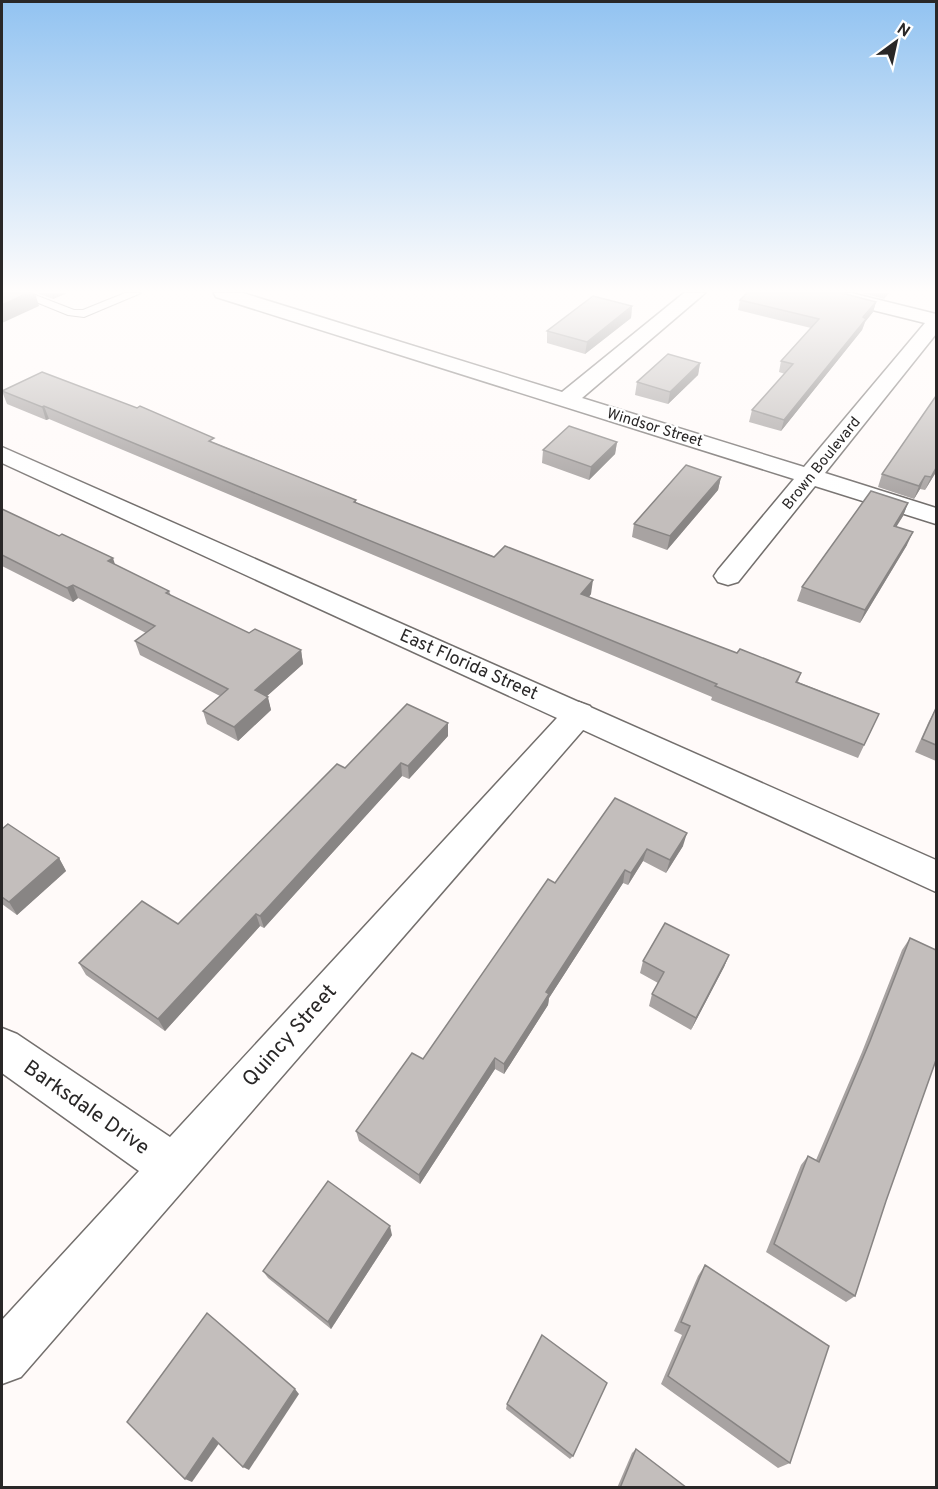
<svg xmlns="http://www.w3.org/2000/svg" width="938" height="1489" viewBox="0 0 938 1489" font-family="Overpass,sans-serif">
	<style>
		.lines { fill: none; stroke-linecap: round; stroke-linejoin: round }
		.lane-casing { stroke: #736f6d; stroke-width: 2 }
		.street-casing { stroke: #736f6d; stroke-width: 3 }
		.secondary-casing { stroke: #736f6d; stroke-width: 3 }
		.lane { fill: #fff; fill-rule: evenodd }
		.street { fill: #fff; fill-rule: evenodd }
		.secondary { fill: #fff; fill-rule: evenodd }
		.wall { fill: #a8a3a2 }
		.shaded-wall { fill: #888584 }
		.building { fill: #c3bebc; stroke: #888584; stroke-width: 1.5 }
		.labels { text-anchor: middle; stroke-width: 4.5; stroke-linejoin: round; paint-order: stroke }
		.far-street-label { font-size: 15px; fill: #292727; stroke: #fff }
		.street-label { font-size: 18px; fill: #292727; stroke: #fff }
		.near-street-label { font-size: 21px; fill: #292727; stroke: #fff }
	</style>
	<rect width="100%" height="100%" fill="#fffaf9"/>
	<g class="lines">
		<!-- lane casing -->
		<g class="lane-casing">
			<polygon id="lane" points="14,293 30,293 74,310 83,310 125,293 141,293 84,317 68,315"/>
		</g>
		<!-- street casing -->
		<g class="street-casing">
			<g id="street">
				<polygon points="214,293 243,293 562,392 684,293 705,293 582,398 804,467 925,323 820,297 818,293 851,293 936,314 936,334 825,473 936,508 936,524 815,486 738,582 728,585 718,582 714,576 718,570 794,479 216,297"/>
				<polygon points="579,702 590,706 595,714 590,722 21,1377 2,1384 2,1320 139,1171 2,1073 2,1028 17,1034 170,1137 568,706"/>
			</g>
		</g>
		<!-- secondary casing -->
		<g class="secondary-casing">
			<polygon id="secondary" points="2,447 936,860 936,892 2,463"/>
		</g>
		<!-- lane -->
		<use href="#lane" class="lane"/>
		<!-- street -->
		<use href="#street" class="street"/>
		<!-- secondary -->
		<use href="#secondary" class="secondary"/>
	</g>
	<!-- wall -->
	<g class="wall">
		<polygon points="37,293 67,293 53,299"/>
		<polygon points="862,293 889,293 884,299"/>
		<polygon points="740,300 876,302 873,312 865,322 862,330 781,431 749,422 752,410 785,374 779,372 781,361 811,328 738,310"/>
		<polygon points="632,306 631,318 585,354 547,343 547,331"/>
		<polygon points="700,363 698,375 668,404 635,395 637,382"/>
		<polygon points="2,391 215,443 356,500 356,503 591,594 589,597 737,653 801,673 798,682 879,714 858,758 711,700 712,697 49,419 46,420 7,404"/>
		<polygon points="617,442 615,454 589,480 542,463 543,450"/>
		<polygon points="936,472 925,490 920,489 914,499 878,487 882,474"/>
		<polygon points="721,477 718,490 667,550 632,537 634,524"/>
		<polygon points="908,503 903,516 896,526 907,545 860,623 797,601 802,587"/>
		<polygon points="2,509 169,591 171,596 249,633 301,650 303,664 267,696 271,710 238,741 207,724 203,711 220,696 140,655 135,641 146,633 78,598 73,602 2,566"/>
		<polygon points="936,708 936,761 915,752 929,721"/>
		<polygon points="448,736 409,779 402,776 264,928 260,926 165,1031 86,975 79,963 178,924 345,768"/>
		<polygon points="615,798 683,846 666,873 643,861 628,885 623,883 549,998 548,1005 504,1074 495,1069 420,1184 359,1141 356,1131 423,1059 555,883"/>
		<polygon points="2,829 59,858 66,871 17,915 2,904"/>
		<polygon points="910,938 886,1201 855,1296 846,1302 766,1252 801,1165 808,1156 816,1160 862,1052 902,950"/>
		<polygon points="729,955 724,967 691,1030 649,1006 652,994 658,983 640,973 643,961"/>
		<polygon points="392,1235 331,1329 268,1278 263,1271"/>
		<polygon points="705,1265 790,1463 778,1468 661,1384 682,1335 674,1331 698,1276"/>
		<polygon points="507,1404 573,1456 570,1459 506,1409"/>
		<polygon points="636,1449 687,1488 617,1488 632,1453"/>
	</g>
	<!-- shaded-wall -->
	<g class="shaded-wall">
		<polygon points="28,293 35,293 39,306 2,323 2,305"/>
		<polygon points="51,293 67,293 53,299"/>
		<polygon points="876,302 873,312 865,322 862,330 781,431 784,420"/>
		<polygon points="632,306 631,318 585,354 587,342"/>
		<polygon points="700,363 698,375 668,404 670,392"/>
		<polygon points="44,406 49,419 46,420 42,407"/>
		<polygon points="617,442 615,454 589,480 591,467"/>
		<polygon points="936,468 936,472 925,490 931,477"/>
		<polygon points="925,476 920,489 914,499 919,486"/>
		<polygon points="721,477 718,490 667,550 670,536"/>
		<polygon points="908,503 903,516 889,539 894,526"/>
		<polygon points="913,532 907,545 860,623 865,610"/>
		<polygon points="113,558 117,571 108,561"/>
		<polygon points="593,580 591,594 580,607 581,594"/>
		<polygon points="73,585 78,598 73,602 67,588"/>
		<polygon points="301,650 303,664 258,704 255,690"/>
		<polygon points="268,697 271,710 238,741 234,727"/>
		<polygon points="448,723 448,736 409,779 408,766"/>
		<polygon points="401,763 402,776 264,928 260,916"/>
		<polygon points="687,833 683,846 666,873 670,860"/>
		<polygon points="647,849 643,861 628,885 631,873"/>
		<polygon points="59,858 66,871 17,915 9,902"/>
		<polygon points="625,870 623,883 549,998 548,1005 504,1074 504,1064 546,992"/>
		<polygon points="256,914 260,926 165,1031 158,1019"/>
		<polygon points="729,955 724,967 691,1030 696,1018"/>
		<polygon points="495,1058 495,1069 420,1184 419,1175"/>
		<polygon points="390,1226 392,1235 331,1329 328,1322"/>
		<polygon points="295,1389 299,1394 249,1470 243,1467"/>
		<polygon points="213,1438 220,1442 192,1482 185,1479"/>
	</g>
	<!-- building -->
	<g class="building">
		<polygon points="2,293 28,293 2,305"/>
		<polygon points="747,293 842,293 876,302 863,317 866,319 784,420 752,410 793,364 781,361 819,319 740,300"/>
		<polygon points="593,296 632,306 587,342 547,331"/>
		<polygon points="668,354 700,363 670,392 637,382"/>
		<polygon points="42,372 137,408 140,406 214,438 209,441 356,500 354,502 494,557 505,546 593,580 581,594 737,653 740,649 801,673 796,682 879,714 864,745 715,686 717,684 44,406 42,407 2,391"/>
		<polygon points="936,396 936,468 931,477 925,476 919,486 882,474"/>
		<polygon points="569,426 617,442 591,467 543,450"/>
		<polygon points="686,465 721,477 670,536 634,524"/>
		<polygon points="871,491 908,503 894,526 913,532 865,610 802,587"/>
		<polygon points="2,509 59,536 62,534 113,558 108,561 169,591 166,593 249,633 255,629 301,650 255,690 268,697 234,727 203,711 228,689 135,641 155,626 73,585 67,588 2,555"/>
		<polygon points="407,704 448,723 408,766 401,763 260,916 256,914 158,1019 79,963 142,901 178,924 337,764 345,768"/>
		<polygon points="936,708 936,745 922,739"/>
		<polygon points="615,798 687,833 670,860 647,849 631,873 625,870 546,992 549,994 504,1064 495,1058 419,1175 356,1131 412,1053 423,1059 548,879 555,883"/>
		<polygon points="8,824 59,858 9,902 2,897 2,829"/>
		<polygon points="665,923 729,955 696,1018 652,994 664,972 643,961"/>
		<polygon points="910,938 936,950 936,1060 886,1201 855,1296 774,1244 808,1156 819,1162 870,1041"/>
		<polygon points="328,1181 390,1226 328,1322 263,1271"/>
		<polygon points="705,1265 829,1346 790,1463 668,1376 690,1326 681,1322"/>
		<polygon points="207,1313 295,1389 243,1467 213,1438 185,1479 127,1422"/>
		<polygon points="542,1335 607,1383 573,1456 507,1404"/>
		<polygon points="636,1449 687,1488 620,1488"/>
	</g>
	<!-- sky -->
	<linearGradient id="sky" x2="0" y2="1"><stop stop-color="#92c3f1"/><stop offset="0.58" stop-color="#fffdfc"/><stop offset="1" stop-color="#fffdfc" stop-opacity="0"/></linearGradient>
	<rect width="938" height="502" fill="url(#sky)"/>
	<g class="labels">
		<!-- far-street labels -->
		<g class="far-street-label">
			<text transform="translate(655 427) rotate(17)" y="5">Windsor Street</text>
			<text transform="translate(821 463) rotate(-51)" y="5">Brown Boulevard</text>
		</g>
		<!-- street labels -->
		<g class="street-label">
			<text transform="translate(469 664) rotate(24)" y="6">East Florida Street</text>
		</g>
		<!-- near-street labels -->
		<g class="near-street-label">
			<text transform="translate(289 1035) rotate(-48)" y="7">Quincy Street</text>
			<text transform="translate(87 1107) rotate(35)" y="7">Barksdale Drive</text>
		</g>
	</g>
	<!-- border -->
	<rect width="938" height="1489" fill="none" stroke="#292727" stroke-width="6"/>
	<!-- north arrow -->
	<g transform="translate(896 42) rotate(33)" stroke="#ffffff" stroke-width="4.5" paint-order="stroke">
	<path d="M0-4.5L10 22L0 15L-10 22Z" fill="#292727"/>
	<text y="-9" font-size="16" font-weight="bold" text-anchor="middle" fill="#292727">N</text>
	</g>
</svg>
